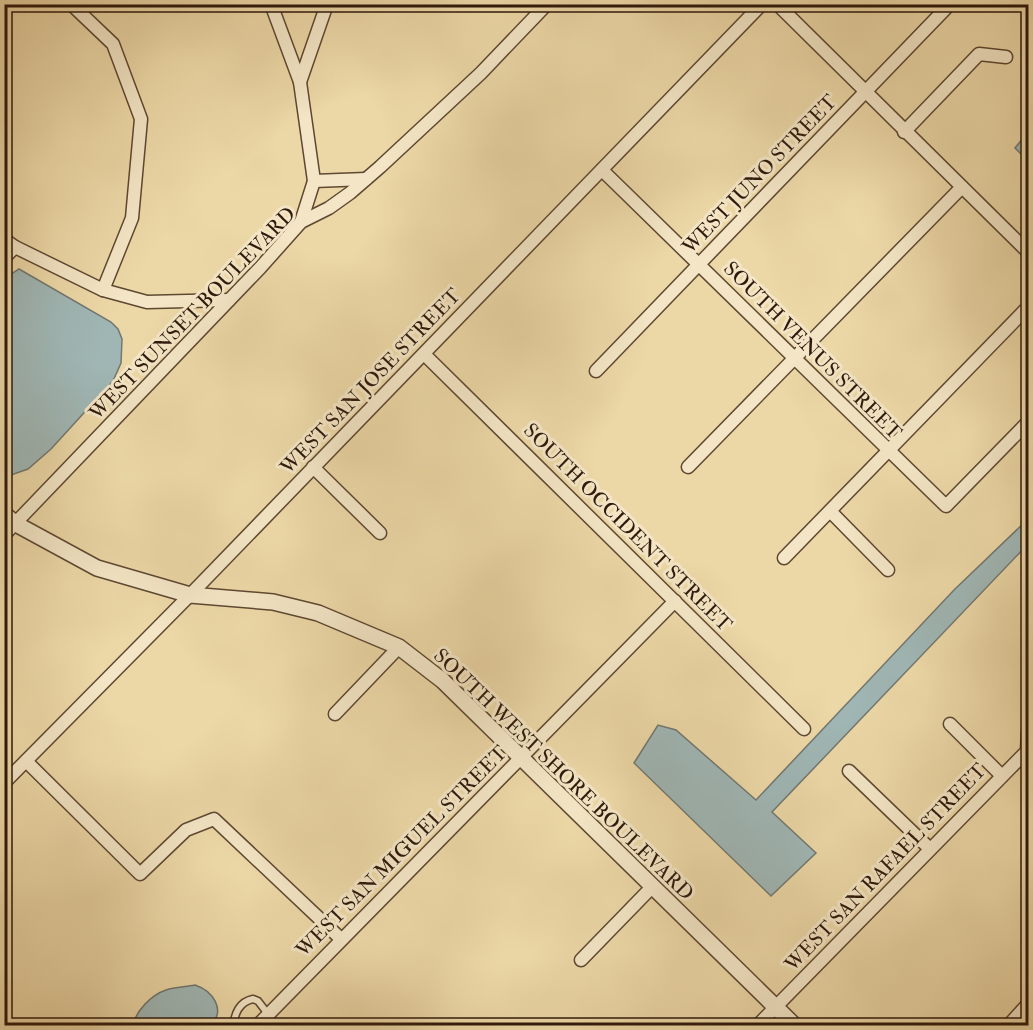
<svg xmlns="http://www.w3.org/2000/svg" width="1033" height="1030" viewBox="0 0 1033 1030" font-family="'IM FELL Double Pica',serif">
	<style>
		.water { fill: #9fb6b4; stroke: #727770; stroke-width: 1.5 }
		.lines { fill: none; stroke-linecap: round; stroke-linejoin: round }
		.service-casing { stroke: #5e4832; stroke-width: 9 }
		.minor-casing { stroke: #5e4832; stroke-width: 15 }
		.tertiary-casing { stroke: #5e4832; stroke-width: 18 }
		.service { stroke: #f3e5c5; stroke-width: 6 }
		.minor { stroke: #f3e5c5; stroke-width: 12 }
		.tertiary { stroke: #f3e5c5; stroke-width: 15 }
		.labels { text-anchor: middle; stroke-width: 6; stroke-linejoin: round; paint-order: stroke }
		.street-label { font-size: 20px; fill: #2e190b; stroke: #f3e5c5 }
	</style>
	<rect width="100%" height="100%" fill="#ecd7a6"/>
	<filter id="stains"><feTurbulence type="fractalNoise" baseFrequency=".00333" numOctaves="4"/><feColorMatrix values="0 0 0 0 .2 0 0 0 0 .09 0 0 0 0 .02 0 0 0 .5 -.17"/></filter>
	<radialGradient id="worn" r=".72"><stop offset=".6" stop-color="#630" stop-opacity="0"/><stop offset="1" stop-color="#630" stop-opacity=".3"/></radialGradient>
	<!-- water -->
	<g class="water">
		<polygon points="1028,132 1028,161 1015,148"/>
		<polygon points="19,269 111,322 118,329 122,339 121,363 113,381 51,449 28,469 11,475 4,473 4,279"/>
		<polygon points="1028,519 1028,544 772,812 816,853 771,896 634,763 658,725 676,730 756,800 954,590"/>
		<path d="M195,985C213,991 226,1010 211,1025H133C136,1011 151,995 166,990C175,987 186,987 195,985Z"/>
	</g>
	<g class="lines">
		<!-- service casing -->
		<g class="service-casing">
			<path id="service" d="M233,1026C235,1013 239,1002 253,999L258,1001L268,1014"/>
		</g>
		<!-- minor casing -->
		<g class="minor-casing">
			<g id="minor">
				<polyline points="71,4 113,44 141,119 132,218 103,290"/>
				<polyline points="271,4 300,82 314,181 301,222"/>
				<polyline points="777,4 1028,252"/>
				<polyline points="300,82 327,4"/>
				<polyline points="904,132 979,54 1006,57"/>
				<polyline points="602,170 946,506 1028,422"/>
				<polyline points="314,181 366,179"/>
				<polyline points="4,239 15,247 103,290 147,302 229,300"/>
				<polyline points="4,258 15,247"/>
				<polyline points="424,354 804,729"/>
				<polyline points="596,371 950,4"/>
				<polyline points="313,467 380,533"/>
				<polyline points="688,467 962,187"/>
				<polyline points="830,511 888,570"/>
				<polyline points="4,535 260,268 301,222 329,208 350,193 380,167 481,73 547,4"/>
				<polyline points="784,558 1028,307"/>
				<polyline points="335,714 399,647"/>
				<polyline points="950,724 1002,776"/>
				<polyline points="26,761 140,874 186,830 214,819 341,939"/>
				<polyline points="849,771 930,849"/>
				<polyline points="4,783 190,595 762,4"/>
				<polyline points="581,960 652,887"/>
				<polyline points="257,1026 675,601"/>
				<polyline points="757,1026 1027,751 1028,731"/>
				<polyline points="1008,1026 1028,1004"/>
			</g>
		</g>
		<!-- tertiary casing -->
		<g class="tertiary-casing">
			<polyline id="tertiary" points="4,514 16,524 97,568 190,595 273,602 318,613 399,647 443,681 795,1026"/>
		</g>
		<!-- service -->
		<use href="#service" class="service"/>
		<!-- minor -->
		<use href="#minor" class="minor"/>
		<!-- tertiary -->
		<use href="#tertiary" class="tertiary"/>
	</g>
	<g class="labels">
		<!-- street labels -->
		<g class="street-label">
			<text transform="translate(759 174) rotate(-46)" y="7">WEST JUNO STREET</text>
			<text transform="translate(192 313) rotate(-46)" y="7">WEST SUNSET BOULEVARD</text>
			<text transform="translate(813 350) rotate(45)" y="7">SOUTH VENUS STREET</text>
			<text transform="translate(370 381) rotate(-46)" y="7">WEST SAN JOSE STREET</text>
			<text transform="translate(628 527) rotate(45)" y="7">SOUTH OCCIDENT STREET</text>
			<text transform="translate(564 774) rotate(44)" y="7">SOUTH WEST SHORE BOULEVARD</text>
			<text transform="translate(401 851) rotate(-45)" y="7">WEST SAN MIGUEL STREET</text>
			<text transform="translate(885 867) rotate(-46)" y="7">WEST SAN RAFAEL STREET</text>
		</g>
	</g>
	<!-- margin -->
	<rect width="1033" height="1030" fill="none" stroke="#ecd7a6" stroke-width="24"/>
	<rect x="6" y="6" width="1021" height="1018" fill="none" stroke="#2e190b" stroke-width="3"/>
	<rect x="12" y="12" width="1009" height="1006" fill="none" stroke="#2e190b" stroke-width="1.5"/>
	<rect width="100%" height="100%" filter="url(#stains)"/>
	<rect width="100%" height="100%" fill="url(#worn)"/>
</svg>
